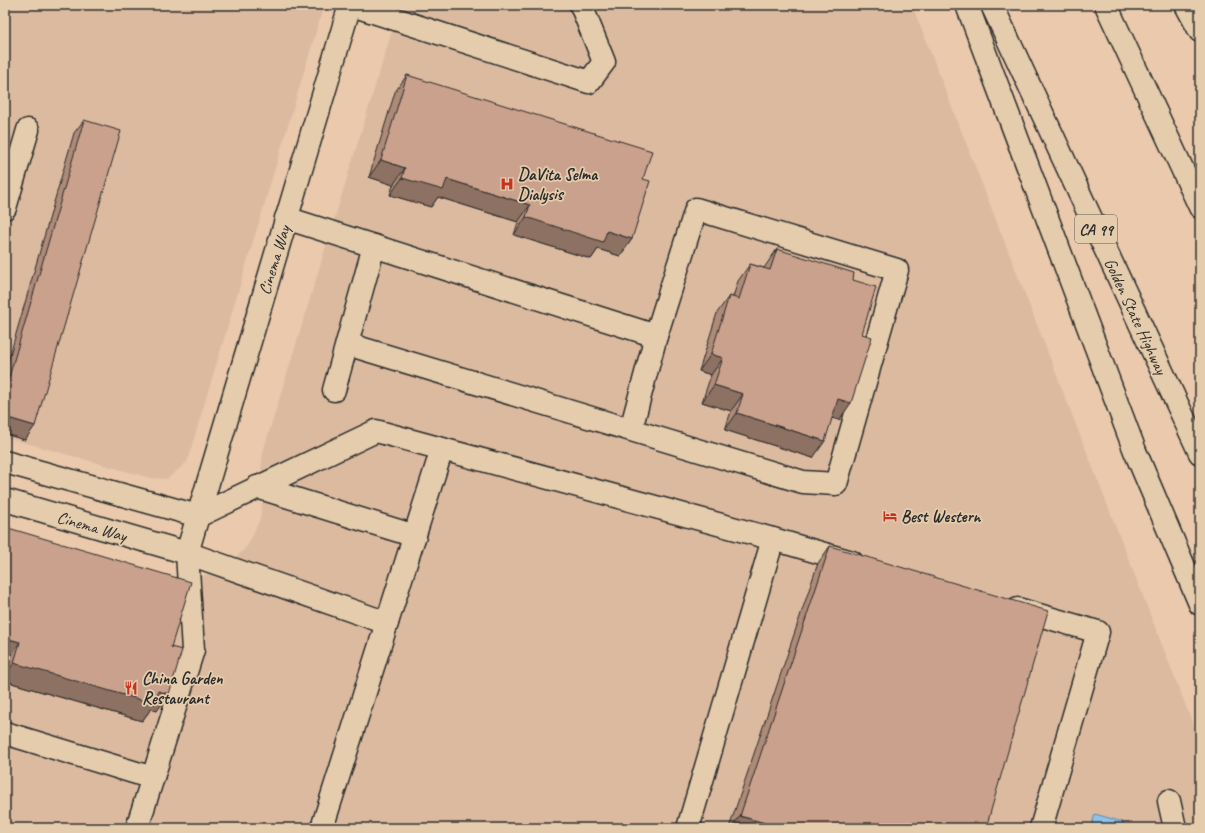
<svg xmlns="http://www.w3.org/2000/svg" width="1205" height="833" viewBox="0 0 1205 833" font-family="Caveat,sans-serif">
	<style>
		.built { fill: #dcbaa0 }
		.water { fill: #8dc3eb; stroke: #66869e }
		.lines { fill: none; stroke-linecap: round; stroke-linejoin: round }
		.minor-casing { stroke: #2b2b2b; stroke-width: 25 }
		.highway-casing { stroke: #2b2b2b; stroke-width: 25 }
		.minor { stroke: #e4ccad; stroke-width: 22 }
		.highway { stroke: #e4ccad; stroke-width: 22 }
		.wall { fill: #ae8a78; stroke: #2b2b2b }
		.shaded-wall { fill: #8d7162; stroke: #2b2b2b }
		.building { fill: #caa18c; stroke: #2b2b2b }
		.labels { text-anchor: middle; stroke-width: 3.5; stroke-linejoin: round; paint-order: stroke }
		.shield { fill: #e4ccad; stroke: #625b52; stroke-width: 1 }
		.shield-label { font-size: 16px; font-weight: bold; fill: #2b2b2b }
		.poi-label { font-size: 17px; font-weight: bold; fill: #2b2b2b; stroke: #e4ccad; text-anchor: start }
		.street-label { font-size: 17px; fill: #2b2b2b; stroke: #e4ccad }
	</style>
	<rect width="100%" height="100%" fill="#eac9ac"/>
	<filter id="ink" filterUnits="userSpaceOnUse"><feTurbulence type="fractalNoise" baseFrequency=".025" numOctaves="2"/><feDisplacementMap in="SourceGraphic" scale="8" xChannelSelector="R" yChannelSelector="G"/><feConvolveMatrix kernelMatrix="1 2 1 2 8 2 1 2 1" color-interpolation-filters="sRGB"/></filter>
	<g filter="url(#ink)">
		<!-- built -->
		<g class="built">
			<polygon points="5,5 324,5 187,462 167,479 150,478 5,437"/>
			<polygon points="400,5 912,5 1200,742 1200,828 5,828 5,528 173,579 198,578 213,572 232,562 248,545 260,519 263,498 261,471 263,452"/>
		</g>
		<!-- water -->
		<polygon class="water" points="1095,814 1123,822 1122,828 1091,828"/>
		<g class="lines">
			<!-- minor casing -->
			<g class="minor-casing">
				<g id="minor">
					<polyline points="352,5 589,82 604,62 581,5"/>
					<polyline points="5,208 28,130"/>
					<polyline points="286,218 656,336 696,209 897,270 836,484 803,482 347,344"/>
					<polyline points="334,390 374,246"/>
					<polyline points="631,429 656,336"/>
					<polyline points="5,462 198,516"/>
					<polyline points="257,487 415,536"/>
					<polyline points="5,500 187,553 350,5"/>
					<polyline points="198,516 376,431 773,539 688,828"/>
					<polyline points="773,539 852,562"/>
					<polyline points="1018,609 1098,632 1041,828"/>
					<polyline points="5,733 153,778"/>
					<polyline points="1169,801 1175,828"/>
					<polyline points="137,828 193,650 187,553 387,623"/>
					<polyline points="322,828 442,449"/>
				</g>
			</g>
			<!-- highway casing -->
			<g class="highway-casing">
				<g id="highway">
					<polyline points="967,5 1135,451 1200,604"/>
					<polyline points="992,5 1200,453"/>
					<polyline points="1106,5 1200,207"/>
					<polyline points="1186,5 1200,31"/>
				</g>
			</g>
			<!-- minor -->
			<use href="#minor" class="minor"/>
			<!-- highway -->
			<use href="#highway" class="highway"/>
		</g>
		<!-- wall -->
		<g class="wall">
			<polygon points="407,75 643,179 632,239 620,256 598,249 591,259 514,235 518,222 438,197 431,207 390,195 393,185 369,177 395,92"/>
			<polygon points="84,120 25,440 5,434 5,372 74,133"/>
			<polygon points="777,249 853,280 862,334 839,420 832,418 813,458 725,430 731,411 702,402 711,375 699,371 717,313 729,296 733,297 738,281 750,264 764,268"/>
			<polygon points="5,527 171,647 157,711 151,709 142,721 5,681 5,668 8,659"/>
			<polygon points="830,546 986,828 729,828 818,563"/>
		</g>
		<!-- shaded-wall -->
		<g class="shaded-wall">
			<polygon points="381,160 405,168 393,185 369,177"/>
			<polygon points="402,178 447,179 530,205 518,222 438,197 431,207 390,195"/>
			<polygon points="526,217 607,231 632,239 620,256 598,249 591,259 514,235"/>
			<polygon points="711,354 723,358 711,375 699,371"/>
			<polygon points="714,385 743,394 731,411 702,402"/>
			<polygon points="838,399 851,403 839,420 826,416"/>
			<polygon points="737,413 825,441 813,458 725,430"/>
			<polygon points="5,417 35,426 25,440 5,434"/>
			<polygon points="5,638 20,642 8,659 5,659"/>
			<polygon points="14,663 158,691 169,694 157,711 151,709 142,721 5,681 5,675"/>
			<polygon points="740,816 765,823 762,828 731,828"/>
		</g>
		<!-- building -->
		<g class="building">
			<polygon points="407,75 652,151 643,179 650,181 632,239 607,231 603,242 526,217 530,205 447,179 443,190 402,178 405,168 381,160"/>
			<polygon points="84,120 121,131 35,426 5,417 5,391"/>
			<polygon points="777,249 854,273 853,280 876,287 862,334 872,337 851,403 838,399 825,441 737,413 743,394 714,385 723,358 711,354 729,296 739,299 750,264 770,270"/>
			<polygon points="5,527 191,582 171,647 182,650 169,694 158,691 155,704 14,663 20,642 5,638"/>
			<polygon points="830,546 1048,611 986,828 763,828 765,823 740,816"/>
		</g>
	</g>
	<!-- icons -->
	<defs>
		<g id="hospital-bare" transform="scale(1.08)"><path d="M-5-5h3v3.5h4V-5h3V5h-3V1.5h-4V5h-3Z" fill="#c8321e" stroke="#e4ccad" stroke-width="2.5" paint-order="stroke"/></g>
		<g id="hotel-bare" transform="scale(1.08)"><path d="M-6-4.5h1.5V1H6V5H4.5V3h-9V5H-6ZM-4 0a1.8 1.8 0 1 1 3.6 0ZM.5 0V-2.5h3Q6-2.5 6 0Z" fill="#c8321e" stroke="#e4ccad" stroke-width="2.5" paint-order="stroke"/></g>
		<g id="restaurant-bare" transform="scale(1.08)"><path d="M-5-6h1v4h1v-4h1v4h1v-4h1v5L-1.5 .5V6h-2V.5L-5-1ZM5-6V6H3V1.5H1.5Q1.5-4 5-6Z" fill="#c8321e" stroke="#e4ccad" stroke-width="2.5" paint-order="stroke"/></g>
	</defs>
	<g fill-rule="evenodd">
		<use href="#hospital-bare" x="507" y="184"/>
		<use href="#hotel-bare" x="890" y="516"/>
		<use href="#restaurant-bare" x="131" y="688"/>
	</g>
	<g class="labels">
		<!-- shield labels -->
		<rect class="shield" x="1075" y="215" width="42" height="28" rx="3"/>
		<g class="shield-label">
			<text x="1096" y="235">CA 99</text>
		</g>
		<!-- poi labels -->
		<g class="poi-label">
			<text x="518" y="180">DaVita Selma<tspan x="518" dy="20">Dialysis</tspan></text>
			<text x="901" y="522">Best Western</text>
			<text x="142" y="684">China Garden<tspan x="142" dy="20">Restaurant</tspan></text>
		</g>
		<!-- street labels -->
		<g class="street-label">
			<text transform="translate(274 260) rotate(-73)" y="6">Cinema Way</text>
			<text transform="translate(1136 316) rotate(65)" y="6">Golden State Highway</text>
			<text transform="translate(92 526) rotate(16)" y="6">Cinema Way</text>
		</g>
	</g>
	<!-- margin -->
	<rect width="1205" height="833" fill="none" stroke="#e4ccad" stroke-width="20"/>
	<rect x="10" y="10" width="1185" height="813" fill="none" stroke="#2b2b2b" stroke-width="1.5" filter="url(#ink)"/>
</svg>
